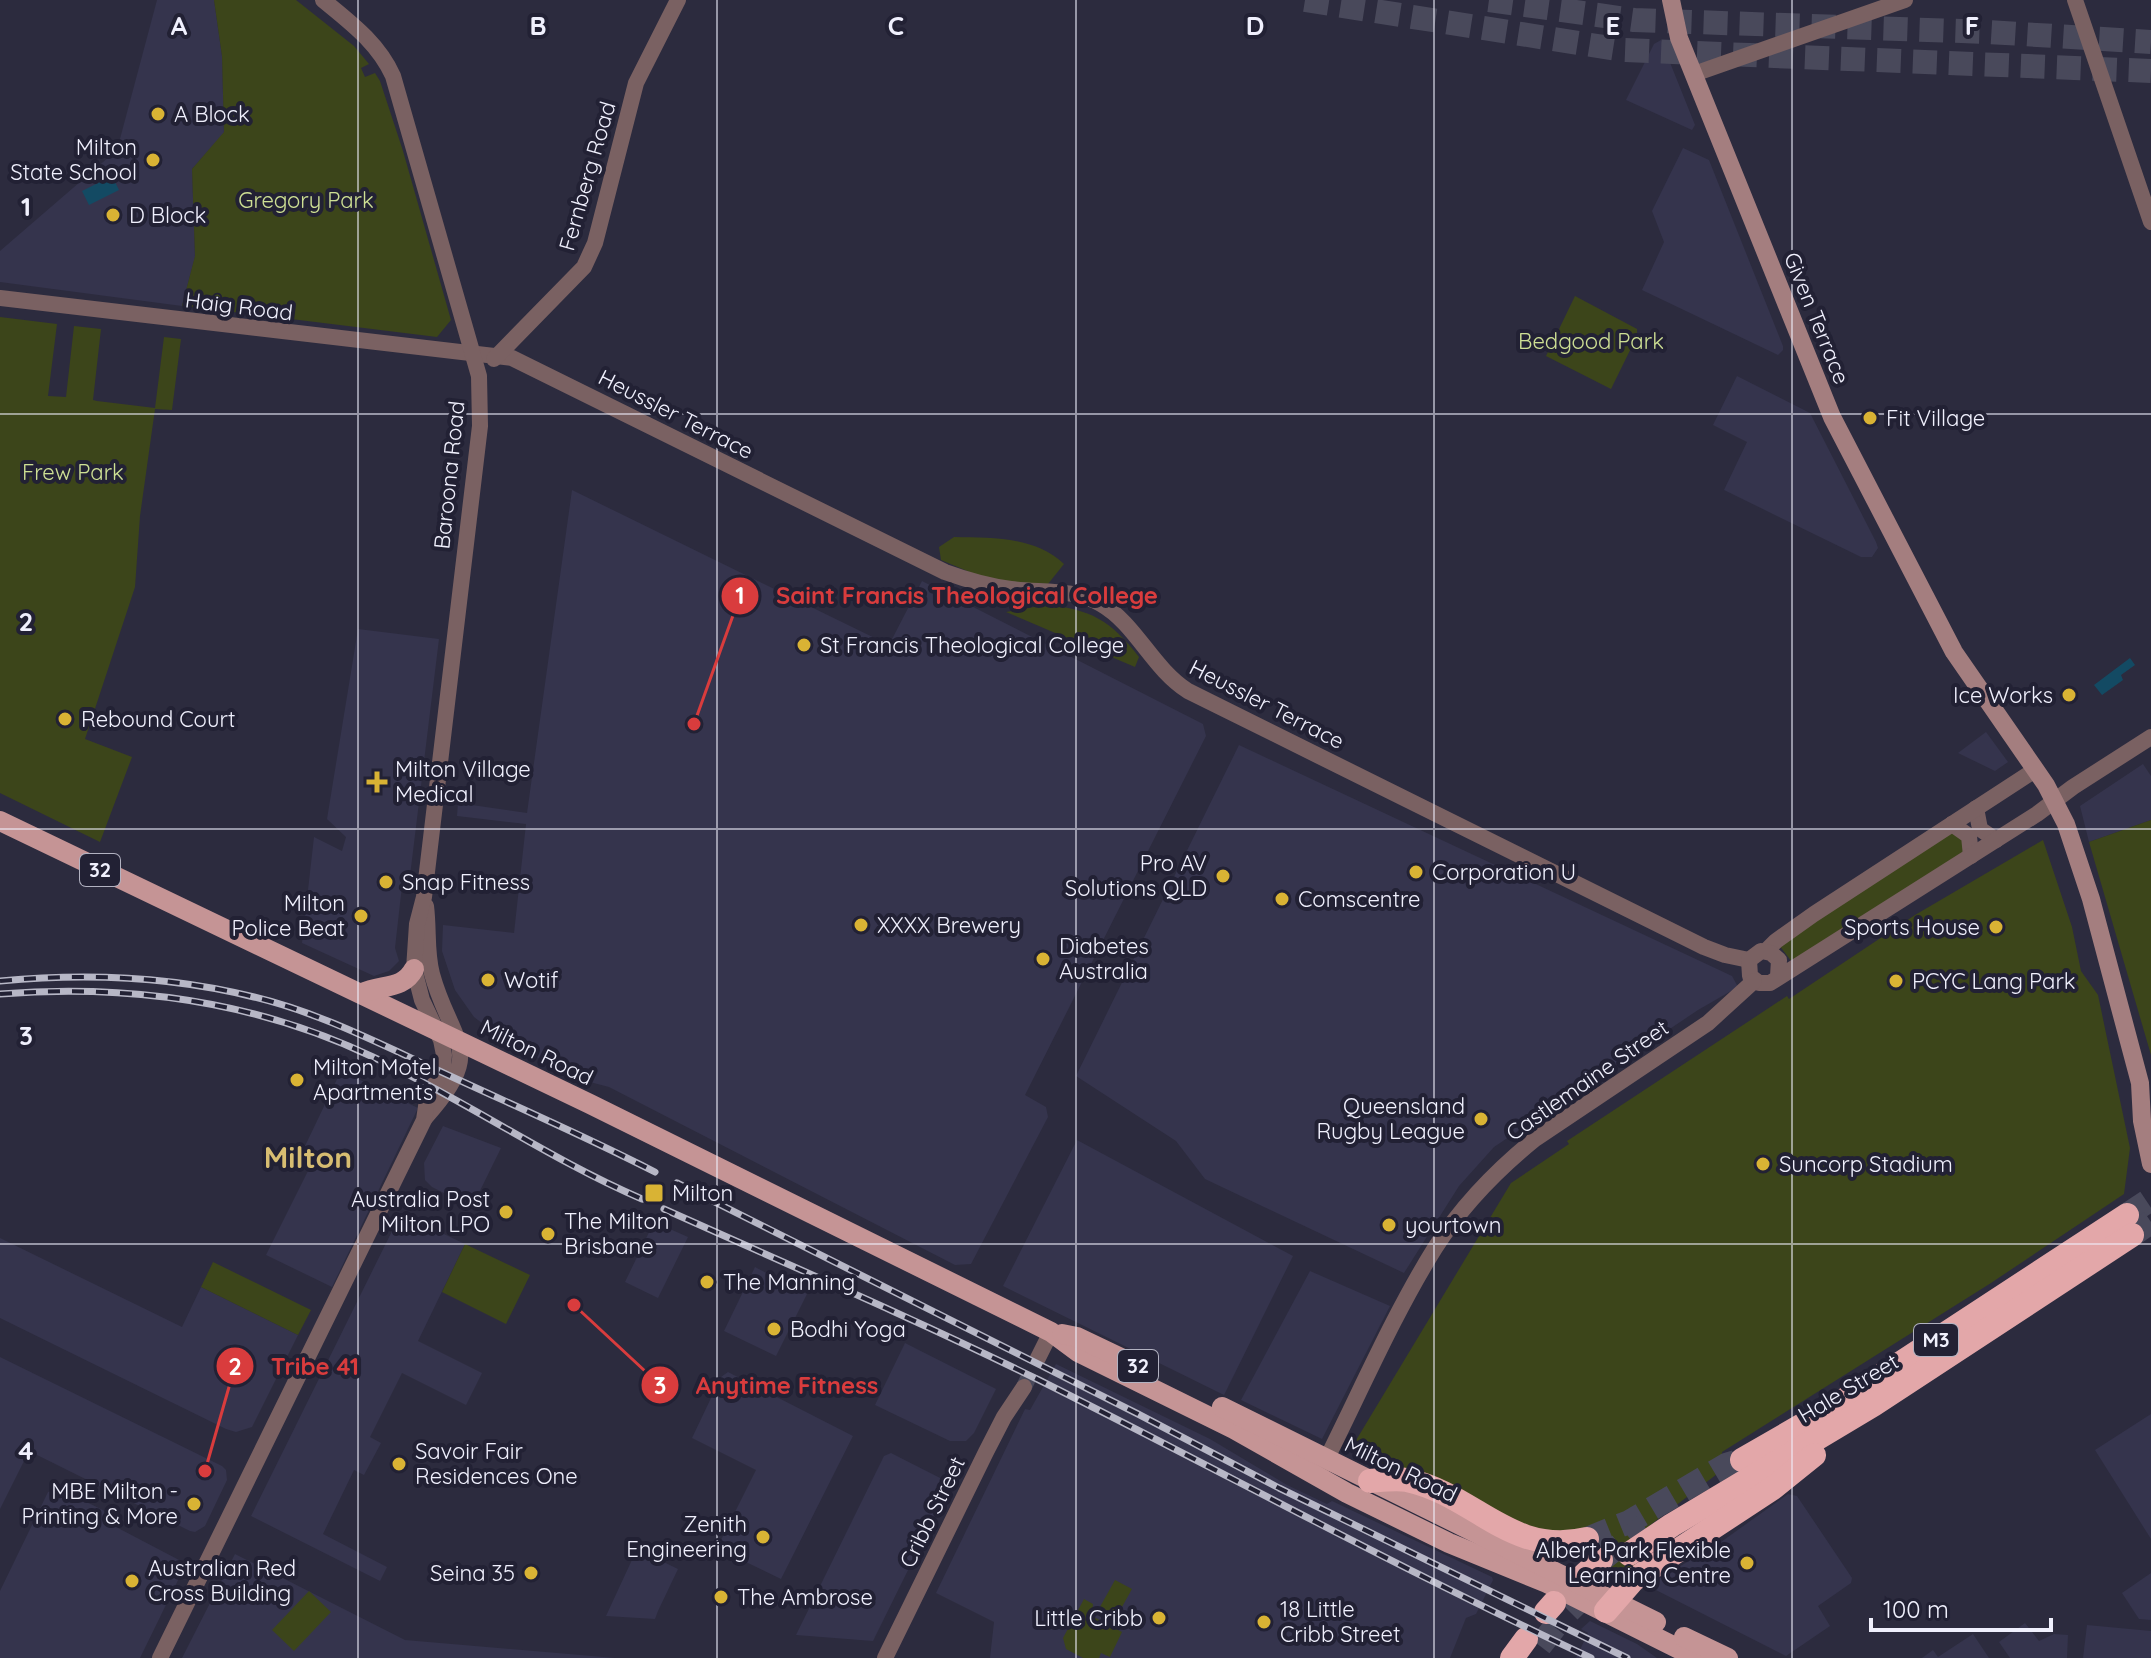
<svg xmlns="http://www.w3.org/2000/svg" width="2151" height="1658" viewBox="0 0 2151 1658" font-family="Quicksand,sans-serif">
	<style>
		.built { fill: #35344d }
		.green { fill: #3c451a }
		.water { fill: #134a63 }
		.lines { fill: none; stroke-linecap: round; stroke-linejoin: round }
		.tertiary-tunnel { stroke: #49495b; stroke-width: 16; stroke-dasharray: 16 8; stroke-linecap: butt }
		.motorway-tunnel { stroke: #49495b; stroke-width: 24; stroke-dasharray: 24 12; stroke-linecap: butt }
		.tertiary { stroke: #7a6162; stroke-width: 16 }
		.secondary { stroke: #a47e7f; stroke-width: 18 }
		.primary { stroke: #c59495; stroke-width: 20 }
		.motorway { stroke: #e3a7a9; stroke-width: 24 }
		.rail-casing { stroke: #b7b7c6; stroke-width: 7 }
		.rail { stroke: #222134; stroke-width: 4; stroke-dasharray: 12; stroke-linecap: butt }
		.grid { fill: none; stroke: #f0f0fd; stroke-width: 2; stroke-opacity: 0.55 }
		.poi-dot { fill: #d9b334; stroke: #222134; stroke-width: 3 }
		.labels { text-anchor: middle; stroke-width: 8; stroke-linejoin: round; paint-order: stroke }
		.shield { fill: #222134; stroke: #b2b2c1; stroke-width: 2 }
		.shield-label { font-size: 20px; font-weight: bold; fill: #f0f0fd }
		.poi-label { font-size: 22px; fill: #f0f0fd; stroke: #222134; text-anchor: start }
		.street-label { font-size: 22px; fill: #f0f0fd; stroke: #222134 }
		.park-label { font-size: 22px; fill: #cee094; stroke: #222134 }
		.district-label { font-size: 30px; font-weight: bold; fill: #d7bd71; stroke: #222134 }
		.grid-label { font-size: 26px; text-anchor: middle; font-weight: bold; fill: #f0f0fd; stroke: #222134; stroke-width: 8; stroke-linejoin: round; paint-order: stroke }
		.leader { fill: none; stroke: #d93c3d; stroke-width: 3 }
		.callout-dot { fill: #d93c3d; stroke: #222134; stroke-width: 3 }
		.mark-label { font-size: 24px; text-anchor: middle; font-weight: bold; fill: #fff }
		.callout-label { font-size: 24px; text-anchor: middle; font-weight: bold; fill: #d93c3d; stroke: #222134; stroke-width: 8; stroke-linejoin: round; paint-order: stroke }
	</style>
	<rect width="100%" height="100%" fill="#2c2b3e"/>
	<!-- built -->
	<g class="built">
		<polygon points="157,0 214,0 222,56 224,133 192,169 195,257 182,306 0,282 0,251 117,150"/>
		<polygon points="1661,40 1695,125 1692,130 1626,100 1654,44"/>
		<polygon points="1683,148 1709,160 1783,346 1783,350 1778,355 1642,290 1664,242 1652,211"/>
		<polygon points="1737,376 1810,413 1876,542 1878,548 1872,557 1861,557 1724,490 1747,442 1713,425"/>
		<polygon points="572,490 889,645 922,581 1203,724 1206,736 1025,1095 1046,1107 1048,1117 971,1264 955,1265 609,1087 586,1081 508,1043 474,1017 455,990 442,951 443,925 514,933 526,824 457,816 458,803 527,813"/>
		<polygon points="358,629 439,639 409,884 402,886 395,948 399,961 389,971 374,976 302,943 314,837 342,851 346,837 327,819"/>
		<polygon points="1986,732 2008,762 1995,771 1958,753"/>
		<polygon points="1239,745 1732,976 1738,987 1698,1010 1494,1147 1459,1186 1404,1273 1205,1179 1176,1141 1076,1076"/>
		<polygon points="2143,764 2151,776 2151,820 2089,842 2080,806"/>
		<polygon points="340,1073 356,1078 418,1108 332,1287 266,1255 317,1153 305,1146"/>
		<polygon points="443,1126 501,1148 472,1207 432,1187 425,1180 424,1163"/>
		<polygon points="1077,1140 1293,1256 1224,1395 1003,1286"/>
		<polygon points="402,1217 408,1217 465,1244 418,1341 482,1373 466,1405 402,1373 370,1437 381,1443 364,1475 354,1470 323,1534 387,1567 380,1581 251,1516 397,1221"/>
		<polygon points="654,1222 688,1237 658,1298 625,1282"/>
		<polygon points="0,1238 182,1327 201,1287 298,1335 252,1427 236,1432 226,1429 0,1318"/>
		<polygon points="755,1267 807,1294 776,1356 724,1331"/>
		<polygon points="1310,1271 1390,1306 1322,1439 1241,1400"/>
		<polygon points="905,1343 996,1389 974,1433 966,1441 950,1441 875,1405"/>
		<polygon points="0,1357 222,1466 226,1470 227,1480 205,1526 195,1532 190,1531 29,1451 0,1509"/>
		<polygon points="1056,1364 1210,1439 1287,1485 1327,1504 1332,1501 1492,1577 1493,1580 1476,1614 1466,1618 1450,1658 990,1658 994,1622 936,1593 1025,1409 1030,1410"/>
		<polygon points="728,1372 853,1436 781,1579 717,1548 756,1470 692,1438 721,1377"/>
		<polygon points="2151,1414 2151,1539 2095,1450"/>
		<polygon points="891,1453 946,1481 949,1487 873,1641 796,1635 884,1456"/>
		<polygon points="58,1488 121,1519 118,1528 181,1561 182,1572 140,1658 0,1658 0,1591 48,1492"/>
		<polygon points="1788,1494 1797,1496 1852,1578 1851,1583 1818,1606 1830,1626 1786,1656 1650,1587 1650,1584 1721,1542"/>
		<polygon points="637,1549 678,1569 658,1611 655,1619 606,1616"/>
		<polygon points="235,1554 405,1640 615,1658 182,1658"/>
		<polygon points="2151,1573 2151,1620 2139,1619 2122,1593"/>
		<polygon points="1590,1621 1637,1644 1657,1658 1576,1658 1588,1633 1581,1629"/>
		<polygon points="2025,1623 2039,1641 2054,1634 2068,1635 2067,1658 2010,1658 1999,1642"/>
		<polygon points="2087,1625 2151,1631 2151,1658 2083,1658"/>
		<polygon points="1973,1634 1989,1658 1922,1658 1933,1650 1938,1657"/>
	</g>
	<!-- green -->
	<g class="green">
		<polygon points="214,0 296,0 354,46 369,64 361,68 365,77 375,73 380,81 403,151 451,320 437,337 291,319 293,306 285,305 283,318 182,306 195,256 192,169 224,132 222,56"/>
		<polygon points="1575,296 1637,329 1637,336 1611,389 1546,356"/>
		<polygon points="0,317 57,324 48,396 66,397 74,326 101,329 93,400 97,401 155,408 164,337 181,339 172,410 155,409 140,516 135,587 85,739 132,757 100,842 0,793"/>
		<path d="M954,537C993,538 1034,536 1064,564L1048,584L991,581L941,560L939,547Z"/>
		<path d="M1045,605C1091,609 1110,620 1139,657L1135,667L1006,612Z"/>
		<polygon points="2151,820 2151,1055 2089,842"/>
		<polygon points="1951,833 1963,836 1967,852 1792,962 1779,945"/>
		<polygon points="2043,840 2072,927 2081,971 2098,995 2130,1148 2124,1194 1991,1283 1722,1452 1721,1471 1645,1529 1748,1470 1622,1547 1638,1567 1617,1585 1582,1532 1533,1535 1422,1479 1363,1456 1357,1451 1355,1442 1511,1183 1569,1144 1567,1141 1787,996 1789,999 1915,915"/>
		<polygon points="465,1244 530,1275 506,1324 442,1292"/>
		<polygon points="213,1262 311,1310 298,1335 201,1287"/>
		<polygon points="1115,1580 1132,1589 1113,1623 1096,1614"/>
		<polygon points="309,1591 331,1612 294,1651 272,1630"/>
		<polygon points="1084,1599 1093,1604 1092,1616 1122,1632 1110,1657 1101,1653 1099,1658 1083,1658 1066,1649 1063,1638"/>
	</g>
	<!-- water -->
	<g class="water">
		<polygon points="112,176 119,190 89,205 82,191"/>
		<polygon points="2130,658 2135,665 2121,675 2123,680 2102,695 2094,685"/>
	</g>
	<g class="lines">
		<!-- tertiary-tunnel -->
		<polyline class="tertiary-tunnel" points="1024,1387 1038,1358"/>
		<!-- motorway-tunnel -->
		<g class="motorway-tunnel">
			<polyline points="1305,0 1623,50 2151,71"/>
			<polyline points="1489,0 1634,20 1989,32 2151,42"/>
			<polyline points="2127,1215 2151,1199"/>
			<polyline points="2132,1235 2151,1222"/>
			<polyline points="1587,1539 1629,1522 1726,1465 1742,1460"/>
			<polyline points="1601,1560 1644,1526"/>
			<polyline points="1569,1611 1599,1581"/>
			<polyline points="1540,1646 1561,1619"/>
		</g>
		<!-- tertiary -->
		<g class="tertiary">
			<polyline points="2075,0 2151,222"/>
			<polyline points="1694,74 1905,0"/>
			<path d="M0,298L512,358L945,572C967,580 988,586 1011,589C1041,593 1073,588 1101,604C1136,624 1152,668 1188,691L1704,947L1725,955L1749,960"/>
			<polyline points="494,359 584,267 595,243 636,83 678,0"/>
			<polyline points="1976,808 1980,829 1996,840"/>
			<polyline points="1952,824 1969,836 1971,856"/>
			<polyline points="1766,951 1776,941 1814,914 2035,770"/>
			<polyline points="1778,976 1779,960 1771,953 1761,951 1749,960 1750,976 1759,983 1770,983 2037,814 2073,787 2151,737"/>
			<path d="M425,1118C488,1049 451,1044 432,974C426,952 429,929 426,906"/>
			<polyline points="1038,1358 1051,1332"/>
			<path d="M1322,1468C1359,1395 1392,1317 1435,1248C1461,1207 1498,1169 1535,1139L1708,1023L1754,981"/>
			<path d="M160,1658L424,1120L427,1100L443,1067L444,1055L441,1040L422,1000L414,969L417,924L424,897L480,426L479,376L393,76C378,43 351,23 323,0"/>
			<polyline points="885,1658 986,1452 1004,1417 1024,1387"/>
		</g>
		<!-- secondary -->
		<polyline class="secondary" points="1671,0 1679,38 1832,417 1954,652 2046,785 2066,824 2091,899 2140,1083 2142,1121 2151,1164"/>
		<!-- primary -->
		<g class="primary">
			<polyline points="0,821 590,1104 1051,1332 1078,1352 1234,1429 1347,1493 1449,1543 1547,1583 1697,1658"/>
			<path d="M362,993C382,984 403,990 414,969"/>
			<polyline points="1062,1334 1077,1337 1121,1358"/>
			<polyline points="1222,1407 1656,1622"/>
			<polyline points="1684,1637 1728,1658"/>
		</g>
		<!-- motorway -->
		<g class="motorway">
			<polyline points="1742,1460 1832,1408 2127,1215"/>
			<path d="M1370,1481C1382,1480 1396,1478 1407,1480C1476,1495 1510,1557 1587,1539"/>
			<polyline points="1629,1554 1672,1525 1873,1405 2132,1235"/>
			<polyline points="1585,1574 1601,1560"/>
			<polyline points="1606,1611 1633,1580 1773,1488 1814,1455"/>
			<polyline points="1546,1612 1554,1603"/>
			<polyline points="1512,1658 1526,1639"/>
		</g>
		<!-- rail casing -->
		<g class="rail-casing">
			<g id="rail">
				<path d="M0,981C85,973 170,976 254,997C317,1012 376,1042 435,1069C508,1103 583,1135 655,1172"/>
				<path d="M0,994C129,984 255,1001 373,1057C465,1100 549,1159 642,1199"/>
				<polyline points="677,1183 1138,1414 1279,1488 1627,1658"/>
				<path d="M664,1209C789,1265 915,1319 1039,1380C1223,1472 1404,1571 1591,1658"/>
			</g>
		</g>
		<!-- rail -->
		<use href="#rail" class="rail"/>
	</g>
	<!-- grid -->
	<path class="grid" d="M358,0V1658M717,0V1658M1076,0V1658M1434,0V1658M1792,0V1658M0,414H2151M0,829H2151M0,1244H2151"/>
	<!-- markers -->
	<g class="poi-dot">
		<circle cx="158" cy="114" r="8"/>
		<circle cx="153" cy="160" r="8"/>
		<circle cx="113" cy="215" r="8"/>
		<circle cx="1870" cy="418" r="8"/>
		<circle cx="804" cy="645" r="8"/>
		<circle cx="2069" cy="695" r="8"/>
		<circle cx="65" cy="719" r="8"/>
		<path d="M373 770h8v8h8v8h-8v8h-8v-8h-8v-8h8z"/>
		<circle cx="1416" cy="872" r="8"/>
		<circle cx="1223" cy="876" r="8"/>
		<circle cx="386" cy="882" r="8"/>
		<circle cx="1282" cy="899" r="8"/>
		<circle cx="361" cy="916" r="8"/>
		<circle cx="861" cy="925" r="8"/>
		<circle cx="1996" cy="927" r="8"/>
		<circle cx="1043" cy="959" r="8"/>
		<circle cx="488" cy="980" r="8"/>
		<circle cx="1896" cy="981" r="8"/>
		<circle cx="297" cy="1080" r="8"/>
		<circle cx="1481" cy="1119" r="8"/>
		<circle cx="1763" cy="1164" r="8"/>
		<rect x="644" y="1183" width="20" height="20" rx="4"/>
		<circle cx="506" cy="1212" r="8"/>
		<circle cx="1389" cy="1225" r="8"/>
		<circle cx="548" cy="1234" r="8"/>
		<circle cx="707" cy="1282" r="8"/>
		<circle cx="774" cy="1329" r="8"/>
		<circle cx="399" cy="1464" r="8"/>
		<circle cx="194" cy="1504" r="8"/>
		<circle cx="763" cy="1537" r="8"/>
		<circle cx="1747" cy="1563" r="8"/>
		<circle cx="531" cy="1573" r="8"/>
		<circle cx="132" cy="1581" r="8"/>
		<circle cx="721" cy="1597" r="8"/>
		<circle cx="1159" cy="1618" r="8"/>
		<circle cx="1264" cy="1622" r="8"/>
	</g>
	<g class="labels">
		<!-- shield labels -->
		<g class="shield">
			<rect x="80" y="854" width="40" height="32" rx="6"/>
			<rect x="1914" y="1324" width="44" height="32" rx="6"/>
			<rect x="1118" y="1350" width="40" height="32" rx="6"/>
		</g>
		<g class="shield-label">
			<text x="100" y="877">32</text>
			<text x="1936" y="1347">M3</text>
			<text x="1138" y="1373">32</text>
		</g>
		<!-- poi labels -->
		<g class="poi-label">
			<text x="174" y="122">A Block</text>
			<text x="137" y="155" text-anchor="end">Milton<tspan x="137" dy="25">State School</tspan></text>
			<text x="129" y="223">D Block</text>
			<text x="1886" y="426">Fit Village</text>
			<text x="820" y="653">St Francis Theological College</text>
			<text x="2053" y="703" text-anchor="end">Ice Works</text>
			<text x="81" y="727">Rebound Court</text>
			<text x="395" y="777">Milton Village<tspan x="395" dy="25">Medical</tspan></text>
			<text x="1207" y="871" text-anchor="end">Pro AV<tspan x="1207" dy="25">Solutions QLD</tspan></text>
			<text x="1432" y="880">Corporation U</text>
			<text x="402" y="890">Snap Fitness</text>
			<text x="1298" y="907">Comscentre</text>
			<text x="345" y="911" text-anchor="end">Milton<tspan x="345" dy="25">Police Beat</tspan></text>
			<text x="877" y="933">XXXX Brewery</text>
			<text x="1980" y="935" text-anchor="end">Sports House</text>
			<text x="1059" y="954">Diabetes<tspan x="1059" dy="25">Australia</tspan></text>
			<text x="504" y="988">Wotif</text>
			<text x="1912" y="989">PCYC Lang Park</text>
			<text x="313" y="1075">Milton Motel<tspan x="313" dy="25">Apartments</tspan></text>
			<text x="1465" y="1114" text-anchor="end">Queensland<tspan x="1465" dy="25">Rugby League</tspan></text>
			<text x="1779" y="1172">Suncorp Stadium</text>
			<text x="672" y="1201">Milton</text>
			<text x="490" y="1207" text-anchor="end">Australia Post<tspan x="490" dy="25">Milton LPO</tspan></text>
			<text x="564" y="1229">The Milton<tspan x="564" dy="25">Brisbane</tspan></text>
			<text x="1405" y="1233">yourtown</text>
			<text x="723" y="1290">The Manning</text>
			<text x="790" y="1337">Bodhi Yoga</text>
			<text x="415" y="1459">Savoir Fair<tspan x="415" dy="25">Residences One</tspan></text>
			<text x="178" y="1499" text-anchor="end">MBE Milton -<tspan x="178" dy="25">Printing &amp; More</tspan></text>
			<text x="747" y="1532" text-anchor="end">Zenith<tspan x="747" dy="25">Engineering</tspan></text>
			<text x="1731" y="1558" text-anchor="end">Albert Park Flexible<tspan x="1731" dy="25">Learning Centre</tspan></text>
			<text x="148" y="1576">Australian Red<tspan x="148" dy="25">Cross Building</tspan></text>
			<text x="515" y="1581" text-anchor="end">Seina 35</text>
			<text x="737" y="1605">The Ambrose</text>
			<text x="1280" y="1617">18 Little<tspan x="1280" dy="25">Cribb Street</tspan></text>
			<text x="1143" y="1626" text-anchor="end">Little Cribb</text>
		</g>
		<!-- street labels -->
		<g class="street-label">
			<text transform="translate(587 176) rotate(-74)" y="8">Fernberg Road</text>
			<text transform="translate(239 306) rotate(7)" y="8">Haig Road</text>
			<text transform="translate(1817 318) rotate(68)" y="8">Given Terrace</text>
			<text transform="translate(676 414) rotate(27)" y="8">Heussler Terrace</text>
			<text transform="translate(449 475) rotate(-84)" y="8">Baroona Road</text>
			<text transform="translate(1267 704) rotate(27)" y="8">Heussler Terrace</text>
			<text transform="translate(537 1052) rotate(26)" y="8">Milton Road</text>
			<text transform="translate(1587 1080) rotate(-35)" y="8">Castlemaine Street</text>
			<text transform="translate(1848 1388) rotate(-31)" y="8">Hale Street</text>
			<text transform="translate(1401 1469) rotate(26)" y="8">Milton Road</text>
			<text transform="translate(932 1512) rotate(-64)" y="8">Cribb Street</text>
		</g>
		<!-- park labels -->
		<g class="park-label">
			<text x="306" y="208">Gregory Park</text>
			<text x="1591" y="349">Bedgood Park</text>
			<text x="73" y="480">Frew Park</text>
		</g>
		<!-- district labels -->
		<g class="district-label">
			<text x="308" y="1168">Milton</text>
		</g>
	</g>
	<g class="grid-label">
		<text x="179" y="35">A</text>
		<text x="538" y="35">B</text>
		<text x="896" y="35">C</text>
		<text x="1255" y="35">D</text>
		<text x="1613" y="35">E</text>
		<text x="1972" y="35">F</text>
		<text x="26" y="216">1</text>
		<text x="26" y="631">2</text>
		<text x="26" y="1045">3</text>
		<text x="26" y="1460">4</text>
	</g>
	<!-- callouts -->
	<path class="leader" d="M694 724L740 596M205 1471L235 1366M574 1305L660 1385"/>
	<g class="callout-dot">
		<circle cx="694" cy="724" r="8"/>
		<circle cx="205" cy="1471" r="8"/>
		<circle cx="574" cy="1305" r="8"/>
		<circle cx="740" cy="596" r="20"/>
		<circle cx="235" cy="1366" r="20"/>
		<circle cx="660" cy="1385" r="20"/>
	</g>
	<g class="mark-label">
		<text x="740" y="604">1</text>
		<text x="235" y="1375">2</text>
		<text x="660" y="1394">3</text>
	</g>
	<g class="callout-label">
		<text x="967" y="604">Saint Francis Theological College</text>
		<text x="315" y="1375">Tribe 41</text>
		<text x="787" y="1394">Anytime Fitness</text>
	</g>
	<!-- scale -->
	<path d="M1871 1618v12h180v-12" fill="none" stroke="#f0f0fd" stroke-width="4"/>
	<text x="1883" y="1618" font-size="24" fill="#f0f0fd" stroke="#222134" stroke-width="6" paint-order="stroke">100 m</text>
</svg>
